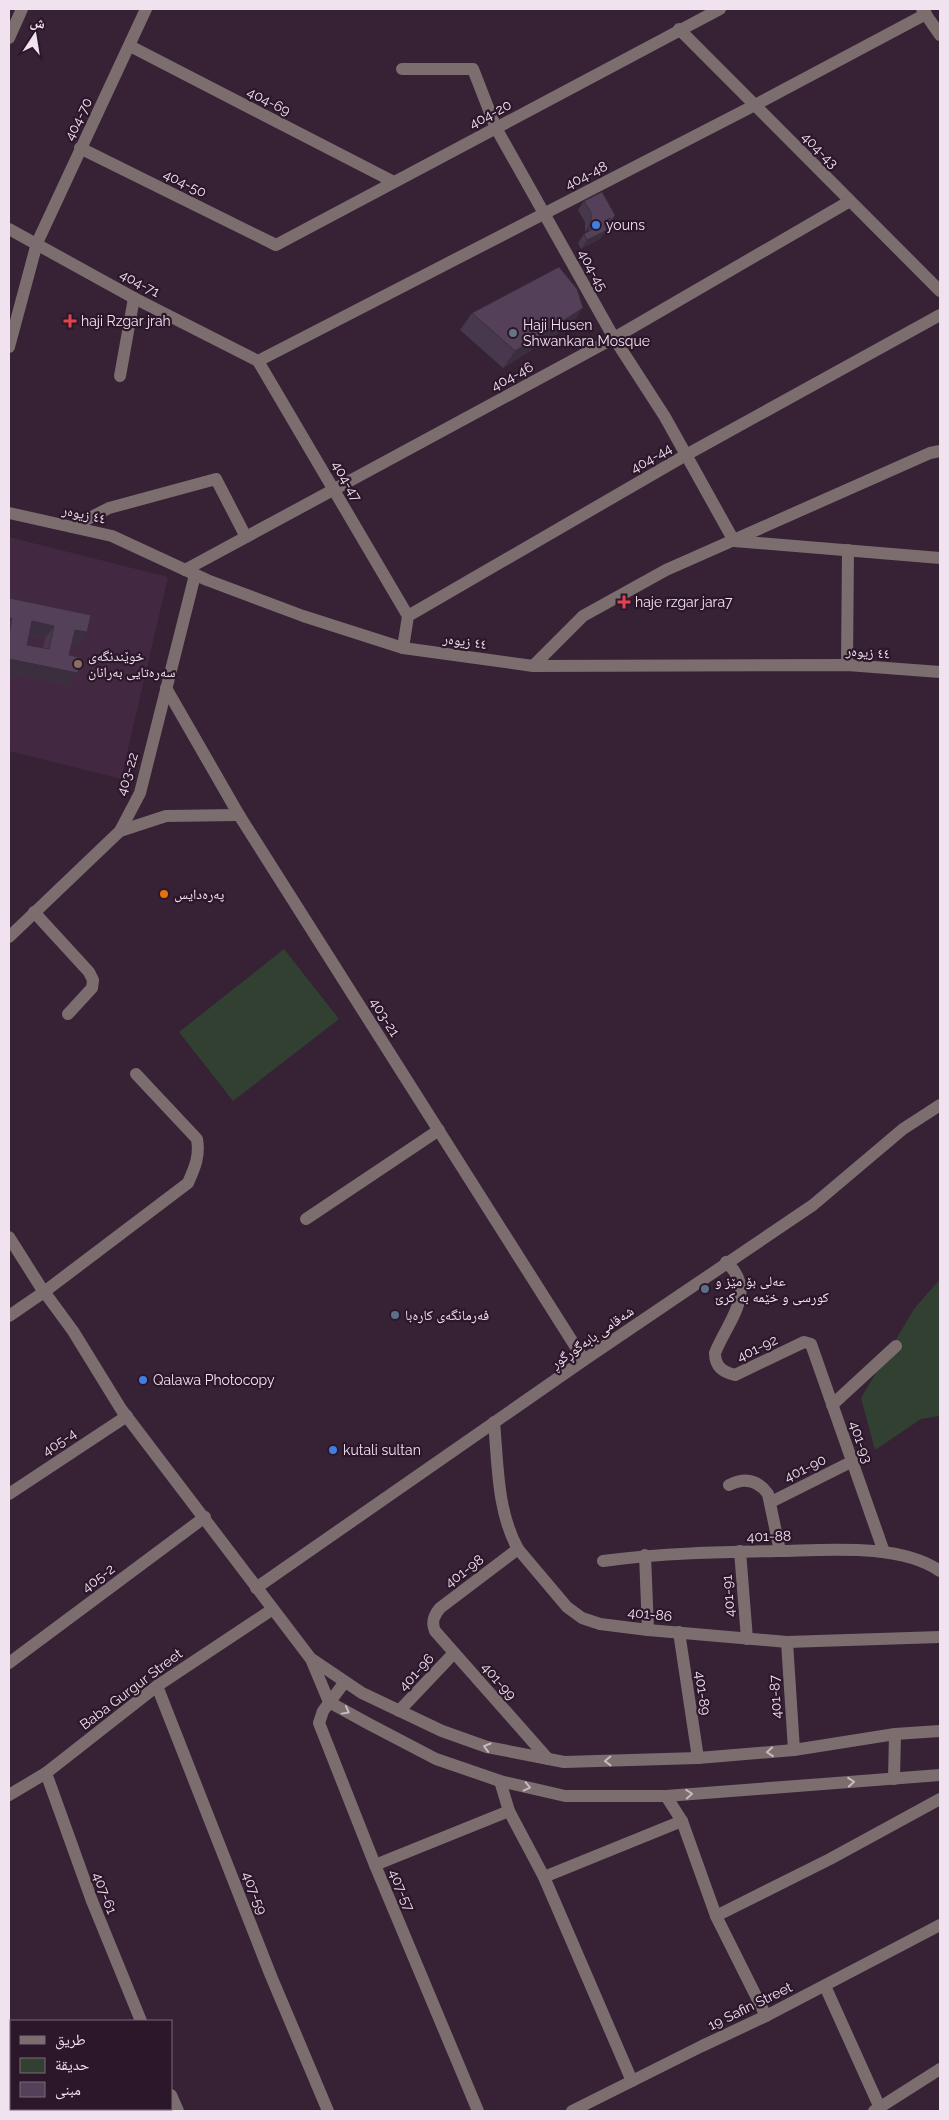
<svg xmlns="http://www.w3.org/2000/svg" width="949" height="2120" viewBox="0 0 949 2120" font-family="Raleway,'Noto Naskh Arabic',sans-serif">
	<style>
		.built { fill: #432841 }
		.green { fill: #324031 }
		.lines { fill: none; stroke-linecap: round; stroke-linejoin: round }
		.minor { stroke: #7c6d6f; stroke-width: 12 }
		.wall { fill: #48384d; fill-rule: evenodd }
		.shaded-wall { fill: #3b2e3e }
		.building { fill: #544159; stroke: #3b2e3e; fill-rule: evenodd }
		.oneway { stroke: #c8b9c2 }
		.shop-dot { fill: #3f7fe0; stroke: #2c172a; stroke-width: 2 }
		.health-dot { fill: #e0444e; stroke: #2c172a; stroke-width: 2 }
		.worship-dot { fill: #6b7280; stroke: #2c172a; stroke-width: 2 }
		.education-dot { fill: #8d6e63; stroke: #2c172a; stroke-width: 2 }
		.food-dot { fill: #e8710a; stroke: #2c172a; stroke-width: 2 }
		.service-dot { fill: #5c6f8a; stroke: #2c172a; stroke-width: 2 }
		.labels { text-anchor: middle; stroke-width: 4.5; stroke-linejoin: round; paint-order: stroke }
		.street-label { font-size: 14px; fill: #f1e2ef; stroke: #2c172a }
		.poi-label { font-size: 14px; fill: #f1e2ef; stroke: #2c172a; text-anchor: start }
	</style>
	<rect width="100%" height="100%" fill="#362135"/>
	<!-- built -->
	<polygon class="built" points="9,537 168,577 121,779 9,751"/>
	<!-- green -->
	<g class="green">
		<polygon points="284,949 339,1019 233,1101 179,1032"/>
		<polygon points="940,1279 940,1416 921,1419 875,1450 861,1398 914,1309"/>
	</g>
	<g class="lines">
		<!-- minor -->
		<g class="minor">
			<polyline points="922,9 940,35"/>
			<polyline points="679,29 940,291"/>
			<polyline points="9,38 22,9"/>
			<polyline points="130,46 394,182"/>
			<polyline points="402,69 473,69 496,128 614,338 665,417 734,541 940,558"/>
			<polyline points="80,148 276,245 720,9"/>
			<polyline points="9,229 134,298 258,361"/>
			<polyline points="9,347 37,243 146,9"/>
			<polyline points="258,361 755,105 926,14"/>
			<polyline points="258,361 408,616"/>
			<polyline points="120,376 134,298"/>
			<polyline points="9,513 112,536 207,580 303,616 403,648 533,666 847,665 940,672"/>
			<polyline points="72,527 109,508 216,479 246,537"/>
			<polyline points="185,570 614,338 850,201"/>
			<polyline points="403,648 408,616 686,455 940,315"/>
			<polyline points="847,665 848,550"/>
			<polyline points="533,666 583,616 666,570 930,453 940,451"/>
			<polyline points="166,688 239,815 584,1360"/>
			<polyline points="120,831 166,816 239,815"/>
			<polyline points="34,912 89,972 93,980 92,988 68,1014"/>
			<polyline points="9,937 120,831 140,793 195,575"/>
			<polyline points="306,1219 439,1130"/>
			<polyline points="9,1237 40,1286 73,1331 121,1409 311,1659 329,1702 369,1724 436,1759 500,1781 565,1796 666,1796 940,1775"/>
			<path d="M726,1262C759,1291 727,1322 715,1353C715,1367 723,1372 735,1375L804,1342L811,1344L884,1552"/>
			<path d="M9,1316L44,1292L188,1183C195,1167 200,1156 197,1139L136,1074"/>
			<polyline points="832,1405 896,1346"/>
			<path d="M494,1422C498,1465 497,1511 518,1549L567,1607L582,1618L600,1624L648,1630L787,1642L940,1637"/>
			<path d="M729,1485C745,1477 758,1480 768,1494L780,1551"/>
			<polyline points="9,1494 127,1416"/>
			<polyline points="771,1502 851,1462"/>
			<path d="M518,1549L440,1608C434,1615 431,1622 435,1631L548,1759"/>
			<polyline points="740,1551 747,1639"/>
			<polyline points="645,1555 648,1630"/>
			<path d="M603,1561C662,1553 720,1552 779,1551C827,1550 900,1543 940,1571"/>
			<polyline points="256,1588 584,1360 813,1205 903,1129 940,1105"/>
			<polyline points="679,1632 698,1758"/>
			<polyline points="787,1642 794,1750"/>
			<polyline points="313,1660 362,1693 442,1731 487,1747 564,1762 698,1758 794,1750 895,1734 940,1731"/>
			<polyline points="9,1663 205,1517"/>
			<polyline points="344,1683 323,1711 319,1723 375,1865 478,2111"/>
			<polyline points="157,1686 271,1976 328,2111"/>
			<polyline points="399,1711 454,1653"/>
			<polyline points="46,1773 92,1901 141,2021"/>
			<polyline points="894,1779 895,1734"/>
			<polyline points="500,1781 509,1811 544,1877 632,2081"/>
			<polyline points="9,1795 46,1773 157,1686 273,1609"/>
			<polyline points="666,1796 682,1821 716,1916 766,2016"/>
			<polyline points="375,1865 509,1811"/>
			<polyline points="544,1877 682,1821"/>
			<polyline points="716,1916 830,1859 940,1799"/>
			<polyline points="825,1986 880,2108"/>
			<polyline points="9,2044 11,2050"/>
			<polyline points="171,2095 178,2111"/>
			<polyline points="35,2109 36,2111"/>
			<polyline points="572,2111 702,2046 766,2016 940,1925"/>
			<polyline points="874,2111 940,2069"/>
		</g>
	</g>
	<!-- wall -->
	<g class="wall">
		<polygon points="584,201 615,215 606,228 600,239 581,249 578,243 584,234 589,231 589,229 585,232 585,222 578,210"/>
		<polygon points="472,313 571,325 503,368 460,330"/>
		<path d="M9,598L87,632L78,645L72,644L69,655L78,673L68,686L9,674ZM29,636L45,639L43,648L27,645Z"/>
	</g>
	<!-- shaded-wall -->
	<g class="shaded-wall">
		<polygon points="595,220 589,229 585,232 591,223"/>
		<polygon points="607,230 600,239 581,249 587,240"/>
		<polygon points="583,308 571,325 503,368 515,351"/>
		<polygon points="9,618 12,618 9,623"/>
		<polygon points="32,621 54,626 45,639 23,634"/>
		<polygon points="75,630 87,632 78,645 66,643"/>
		<polygon points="9,659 78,673 68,686 9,674"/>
	</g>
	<!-- building -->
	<g class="building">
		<polygon points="602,192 615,215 612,220 609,218 604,224 607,230 587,240 584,234 596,227 595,220 591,223 591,213 584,201"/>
		<polygon points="559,267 577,289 583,308 515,351 472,313"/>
		<path d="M9,598L91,615L87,632L75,630L69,655L81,658L78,673L9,659V636L12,618H9ZM32,621L54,626L49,649L27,645Z"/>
	</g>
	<!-- one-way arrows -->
	<defs><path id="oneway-chevron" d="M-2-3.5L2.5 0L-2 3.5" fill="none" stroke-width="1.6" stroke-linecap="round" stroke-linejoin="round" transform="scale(1.25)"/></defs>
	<g class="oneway">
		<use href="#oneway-chevron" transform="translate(346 1711) rotate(29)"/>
		<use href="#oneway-chevron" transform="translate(487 1747) rotate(-164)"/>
		<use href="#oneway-chevron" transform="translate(770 1752) rotate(175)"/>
		<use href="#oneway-chevron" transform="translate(608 1761) rotate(179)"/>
		<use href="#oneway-chevron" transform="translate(851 1782) rotate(-4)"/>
		<use href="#oneway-chevron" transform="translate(527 1787) rotate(13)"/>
		<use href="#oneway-chevron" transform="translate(689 1794) rotate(-4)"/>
	</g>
	<!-- markers -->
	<g class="shop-dot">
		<circle cx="596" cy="225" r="5"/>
		<circle cx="143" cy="1380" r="5"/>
		<circle cx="333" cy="1450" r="5"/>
	</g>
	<g class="health-dot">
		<path d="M67.5 313.5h5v5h5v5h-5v5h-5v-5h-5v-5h5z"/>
		<path d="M621.5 594.5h5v5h5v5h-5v5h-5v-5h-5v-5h5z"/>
	</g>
	<circle class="worship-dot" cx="513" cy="333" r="5"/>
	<circle class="education-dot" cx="78" cy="664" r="5"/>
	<circle class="food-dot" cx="164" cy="894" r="5"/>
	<g class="service-dot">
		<circle cx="705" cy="1289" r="5"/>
		<circle cx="395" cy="1315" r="5"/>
	</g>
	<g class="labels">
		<!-- street labels -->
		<g class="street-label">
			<text transform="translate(269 101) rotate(27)" y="5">404-69</text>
			<text transform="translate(490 114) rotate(-28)" y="5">404-20</text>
			<text transform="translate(78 119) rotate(-64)" y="5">404-70</text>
			<text transform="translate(820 150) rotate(45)" y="5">404-43</text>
			<text transform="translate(586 175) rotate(-27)" y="5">404-48</text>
			<text transform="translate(185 183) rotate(26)" y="5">404-50</text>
			<text transform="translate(593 270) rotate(61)" y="5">404-45</text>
			<text transform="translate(140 283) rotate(28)" y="5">404-71</text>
			<text transform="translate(512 376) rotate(-28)" y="5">404-46</text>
			<text transform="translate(651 458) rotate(-30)" y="5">404-44</text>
			<text transform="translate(347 481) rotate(60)" y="5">404-47</text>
			<text transform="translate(84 514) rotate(12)" y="5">٤٤ زیوەر</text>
			<text transform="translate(465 641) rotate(8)" y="5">٤٤ زیوەر</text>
			<text transform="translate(868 652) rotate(4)" y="5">٤٤ زیوەر</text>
			<text transform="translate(127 774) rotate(-73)" y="5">403-22</text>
			<text transform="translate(385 1017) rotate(58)" y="5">403-21</text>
			<text transform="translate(592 1337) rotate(-35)" y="5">شەقامی بابەگوڕگوڕ</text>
			<text transform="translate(757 1348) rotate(-26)" y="5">401-92</text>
			<text transform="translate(59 1442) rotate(-34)" y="5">405-4</text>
			<text transform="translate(861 1442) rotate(71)" y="5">401-93</text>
			<text transform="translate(805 1468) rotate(-26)" y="5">401-90</text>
			<text transform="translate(769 1536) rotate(-1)" y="5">401-88</text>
			<text transform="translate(464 1571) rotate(-37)" y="5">401-98</text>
			<text transform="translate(98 1578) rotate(-37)" y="5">405-2</text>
			<text transform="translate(728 1596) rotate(-94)" y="5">401-91</text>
			<text transform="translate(650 1614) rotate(6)" y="5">401-86</text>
			<text transform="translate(416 1672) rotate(-47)" y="5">401-96</text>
			<text transform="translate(499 1681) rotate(49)" y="5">401-99</text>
			<text transform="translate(131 1689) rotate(-37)" y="5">Baba Gurgur Street</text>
			<text transform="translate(703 1693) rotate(82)" y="5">401-89</text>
			<text transform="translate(775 1697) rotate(-93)" y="5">401-87</text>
			<text transform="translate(402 1890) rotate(67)" y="5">407-57</text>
			<text transform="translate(105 1893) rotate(69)" y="5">407-61</text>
			<text transform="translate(255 1893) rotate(69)" y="5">407-59</text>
			<text transform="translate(750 2006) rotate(-26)" y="5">19 Safin Street</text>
		</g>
		<!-- poi labels -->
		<g class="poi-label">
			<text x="606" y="230">youns</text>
			<text x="81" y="326">haji Rzgar jrah</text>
			<text x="523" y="330">Haji Husen<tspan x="523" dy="16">Shwankara Mosque</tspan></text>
			<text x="635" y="607">haje rzgar jara7</text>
			<text x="88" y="661">خوێندنگەی<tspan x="88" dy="16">سەرەتایی بەرانان</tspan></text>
			<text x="174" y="899">پەرەدایس</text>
			<text x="715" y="1286">عەلی بۆ مێز و<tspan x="715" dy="16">کورسی و خێمە بە کرێ</tspan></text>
			<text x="405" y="1320">فەرمانگەی کارەبا</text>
			<text x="153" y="1385">Qalawa Photocopy</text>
			<text x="343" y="1455">kutali sultan</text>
		</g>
	</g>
	<!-- border -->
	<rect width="949" height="2120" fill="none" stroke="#f1e2ef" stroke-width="20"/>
	<!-- legend -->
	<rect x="10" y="2020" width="162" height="90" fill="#2c172a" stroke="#7b6879"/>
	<rect x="20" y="2036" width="25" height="8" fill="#7c6d6f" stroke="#7b6879"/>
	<text x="55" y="2045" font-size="15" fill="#f1e2ef">طريق</text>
	<rect x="20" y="2058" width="25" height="15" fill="#324031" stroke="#7b6879"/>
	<text x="55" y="2070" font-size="15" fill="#f1e2ef">حديقة</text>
	<rect x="20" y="2082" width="25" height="15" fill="#544159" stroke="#7b6879"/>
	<text x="55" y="2095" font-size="15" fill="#f1e2ef">مبنى</text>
	<!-- north arrow -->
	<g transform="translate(35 35) rotate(12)" stroke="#2c172a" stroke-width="4" paint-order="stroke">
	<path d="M0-4L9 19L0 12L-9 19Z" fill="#f1e2ef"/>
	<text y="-8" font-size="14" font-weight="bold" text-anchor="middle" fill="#f1e2ef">ش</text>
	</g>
</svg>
